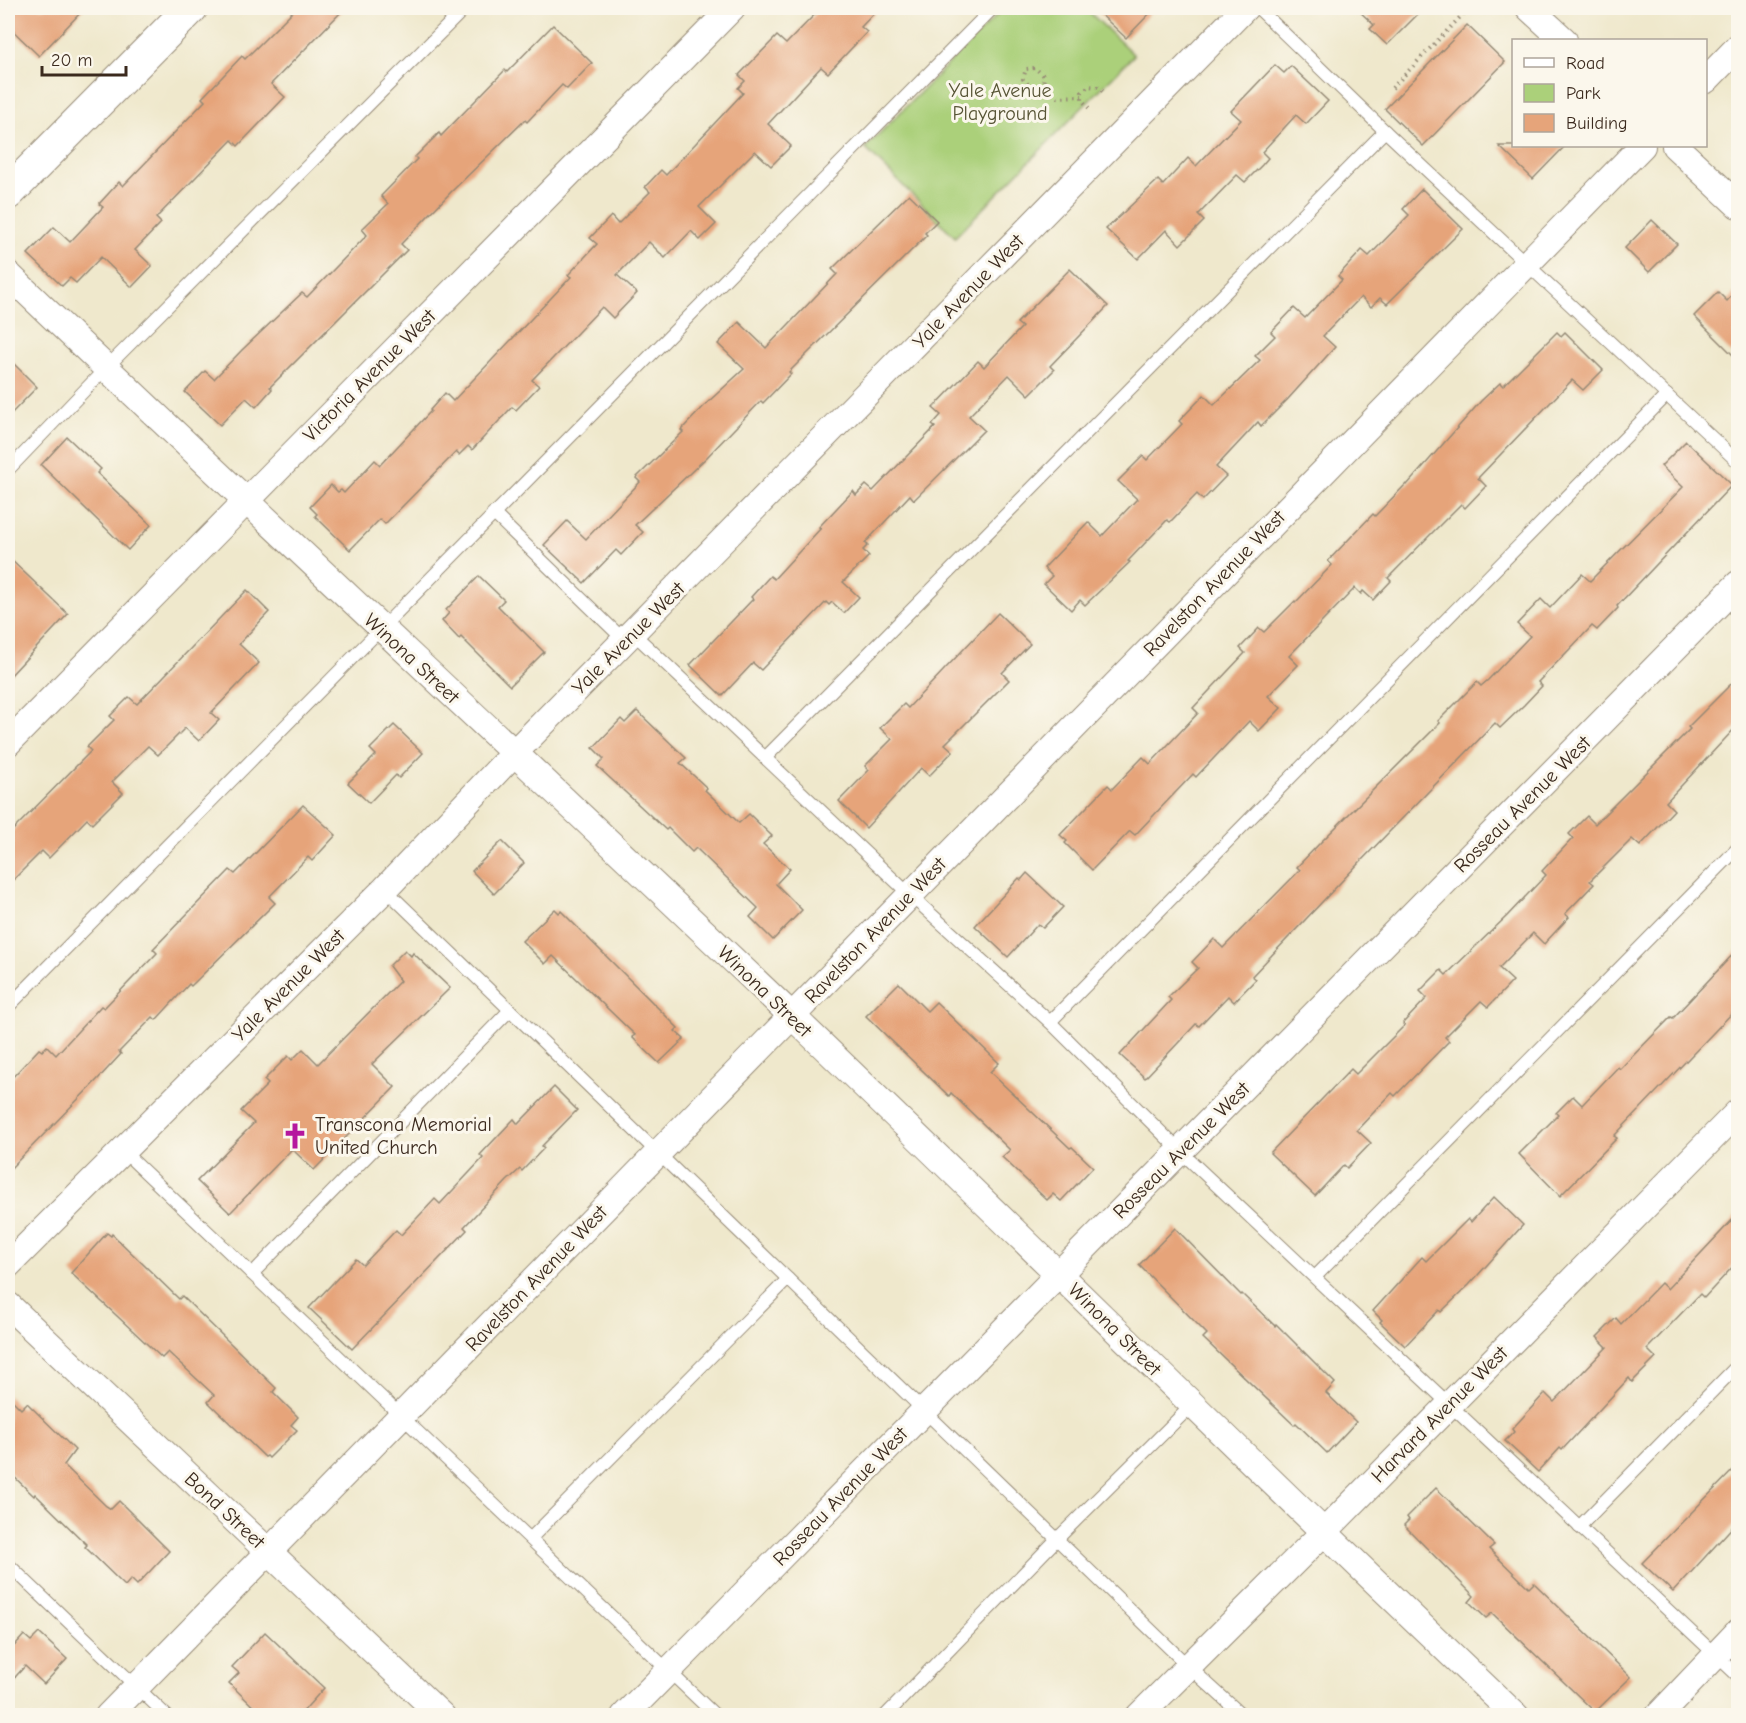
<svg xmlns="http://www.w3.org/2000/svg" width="1746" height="1723" viewBox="0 0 1746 1723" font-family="'Comic Neue',sans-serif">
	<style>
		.green { fill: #abd07a; stroke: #737d4c; stroke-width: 1.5 }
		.building { fill: #e6a47a }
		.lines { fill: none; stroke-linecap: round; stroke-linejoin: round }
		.lane-casing { stroke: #958975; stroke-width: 14 }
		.street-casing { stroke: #958975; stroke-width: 28 }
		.secondary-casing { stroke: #958975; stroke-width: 35 }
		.path { stroke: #958975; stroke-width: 4; stroke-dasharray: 1.5 4.5; stroke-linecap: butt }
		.lane { stroke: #fff; stroke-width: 12 }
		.street { stroke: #fff; stroke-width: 26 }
		.secondary { stroke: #fff; stroke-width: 33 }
		.labels { text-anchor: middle; stroke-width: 6; stroke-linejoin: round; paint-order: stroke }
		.park-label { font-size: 20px; fill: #575435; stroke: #fbf7ec }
		.street-label { font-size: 20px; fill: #3b2a1e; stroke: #fbf7ec }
		.poi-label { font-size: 20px; fill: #3b2a1e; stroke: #fbf7ec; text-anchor: start }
	</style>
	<rect width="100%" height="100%" fill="#fbf7ec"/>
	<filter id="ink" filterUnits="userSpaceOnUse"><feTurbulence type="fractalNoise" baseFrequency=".0167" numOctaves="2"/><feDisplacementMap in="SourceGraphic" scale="12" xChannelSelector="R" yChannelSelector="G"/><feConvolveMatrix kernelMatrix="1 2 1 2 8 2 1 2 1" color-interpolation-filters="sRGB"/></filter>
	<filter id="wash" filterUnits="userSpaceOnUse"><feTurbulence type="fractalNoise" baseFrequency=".008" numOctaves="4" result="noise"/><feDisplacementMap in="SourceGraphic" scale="24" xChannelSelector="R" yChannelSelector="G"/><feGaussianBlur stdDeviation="1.35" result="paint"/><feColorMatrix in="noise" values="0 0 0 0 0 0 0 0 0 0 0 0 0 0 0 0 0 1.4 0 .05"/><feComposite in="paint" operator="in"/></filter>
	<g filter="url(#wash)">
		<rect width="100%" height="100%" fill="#efe8cc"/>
		<!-- green -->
		<polygon class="green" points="1004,8 1085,8 1134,55 955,237 865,148"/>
		<g id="blocks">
			<!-- building -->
			<g class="building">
				<polygon points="8,8 85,8 39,56 8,26"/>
				<polygon points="296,8 345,8 271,84 285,97 238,146 232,140 156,218 161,223 135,250 152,266 132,287 101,257 76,283 70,278 62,286 28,254 54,227 70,242 103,207 99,204 119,182 123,186 205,101 202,98 242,56 245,59"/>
				<polygon points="821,8 879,8 861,27 867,32 828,73 821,67 768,124 791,146 771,166 755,151 699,207 716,224 700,240 691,231 665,258 649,242 617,275 637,293 613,318 602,307 532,380 539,386 516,410 512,407 472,450 468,446 459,455 456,452 385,524 380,519 350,550 315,516 317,514 310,507 331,485 338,492 341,490 344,493 375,460 380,465 431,411 430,410 445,393 453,401 571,277 568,275 597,244 590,238 611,216 618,224 650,192 645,187 661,170 666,175 743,93 738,88 745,81 739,75 777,36 786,44"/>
				<polygon points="1094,8 1155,8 1126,38"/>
				<polygon points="1356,8 1424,8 1387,45 1370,29 1374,25"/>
				<polygon points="553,25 592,63 567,89 562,85 527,122 525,120 451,192 401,244 407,250 270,387 272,389 256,407 246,398 220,425 185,392 205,371 214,379 242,350 302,293 307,297 367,235 362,229 388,204 381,196 417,159 415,157 439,133 441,136 505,70 507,72"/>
				<polygon points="1467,25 1505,62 1423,146 1385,109"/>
				<polygon points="1275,65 1284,73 1291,66 1328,101 1306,124 1296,115 1262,152 1268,158 1262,165 1245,182 1237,175 1198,215 1204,221 1180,245 1166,230 1138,259 1106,229 1158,180 1163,185 1188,158 1196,166 1241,120 1231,111"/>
				<polygon points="1499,146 1565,146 1533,179"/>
				<polygon points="1422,189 1463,229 1387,304 1380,298 1371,307 1361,297 1323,336 1335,347 1288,399 1261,426 1258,422 1216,467 1226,476 1203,500 1197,494 1170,522 1167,520 1128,561 1130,562 1085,605 1080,600 1071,610 1044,584 1052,576 1044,568 1088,522 1102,536 1137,499 1118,481 1143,456 1147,460 1182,424 1179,421 1204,395 1214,405 1260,360 1255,356 1275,336 1271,332 1294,308 1305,318 1342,280 1338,276 1362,250 1369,256 1409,215 1403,209"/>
				<polygon points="909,194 937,221 925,233 927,235 807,354 789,372 791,374 763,403 761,401 707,457 635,525 643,532 621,555 616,550 584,583 544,545 567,521 586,539 640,482 636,478 683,432 681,430 708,402 744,369 718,344 739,322 766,348 837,274 832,269"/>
				<polygon points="1652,220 1677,244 1649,272 1625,248"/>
				<polygon points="1070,269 1108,306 1050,366 1054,370 1029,395 1009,375 969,416 984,430 914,500 910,495 865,543 868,545 863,550 869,556 843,582 859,597 844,613 832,602 829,605 826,602 761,670 753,663 722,696 690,665 753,599 751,597 770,576 774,579 821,528 819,527 853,491 856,495 866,485 873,491 935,427 932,425 941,415 933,408 978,361 984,367 1022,327 1017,323"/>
				<polygon points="1738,289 1738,360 1694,316 1718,292 1727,301"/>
				<polygon points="1557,332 1561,336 1565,332 1603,370 1583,390 1572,380 1478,478 1486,486 1465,508 1461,504 1430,535 1388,578 1391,581 1373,600 1363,591 1361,594 1355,588 1289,656 1298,665 1268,696 1281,708 1259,731 1249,721 1196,777 1193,774 1135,835 1130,831 1092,870 1065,843 1067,841 1060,835 1108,785 1112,789 1143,757 1150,764 1198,713 1193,708 1245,653 1240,648 1259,628 1264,632 1295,601 1296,602 1332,565 1328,561 1373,514 1375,516 1406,484 1407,485 1481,401 1500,383 1503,386"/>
				<polygon points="8,358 37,387 8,417"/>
				<polygon points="67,437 101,469 97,473 151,525 128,550 41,465"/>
				<polygon points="1686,441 1732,485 1617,606 1618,608 1597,630 1592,626 1538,682 1542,686 1524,705 1500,728 1495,723 1358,864 1252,976 1256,979 1234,1002 1228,996 1199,1026 1196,1024 1145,1078 1120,1055 1171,1000 1168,997 1198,968 1192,962 1214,939 1223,948 1300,870 1297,867 1321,842 1440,723 1438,721 1477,682 1481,686 1488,680 1530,636 1517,624 1541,599 1550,608 1582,574 1590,581 1683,487 1661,466"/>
				<polygon points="8,557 68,614 8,678"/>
				<polygon points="479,576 504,600 498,606 544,652 510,686 461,637 459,639 442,621 449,613 446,610"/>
				<polygon points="247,590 269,612 239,644 259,663 211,713 219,720 199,741 185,728 158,755 148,746 112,782 123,793 92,824 87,819 49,858 42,851 8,885 8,835 91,751 87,747 114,720 110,716 129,697 137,704"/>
				<polygon points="998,613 1030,644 1002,673 1009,680 945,744 953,751 929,776 921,768 866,828 839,801 869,770 865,766 892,739 880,728 904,704 908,708"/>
				<polygon points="1738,677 1738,725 1666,802 1674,810 1640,846 1632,839 1590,881 1594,884 1565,914 1569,917 1544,944 1533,933 1499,968 1513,981 1488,1007 1481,1001 1445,1037 1449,1041 1395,1096 1392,1093 1357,1130 1371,1143 1347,1168 1344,1165 1315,1196 1270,1153 1351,1069 1356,1074 1405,1025 1403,1023 1427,998 1420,991 1441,970 1446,975 1507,916 1546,875 1542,871 1573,838 1569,834 1587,816 1595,824 1690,729 1688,727"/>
				<polygon points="637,711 686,758 680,763 707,788 705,790 739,823 749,814 772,836 763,844 790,869 776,884 802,910 773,940 750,917 758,908 696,848 692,852 668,828 666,830 597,766 604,759 593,748 621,719 625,723"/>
				<polygon points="394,725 423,753 399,778 396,775 369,803 348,783 376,755 370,749"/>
				<polygon points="303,805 336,835 312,861 308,857 269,897 275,903 191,986 189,984 156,1020 153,1017 119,1052 121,1054 97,1080 8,1171 8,1082 39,1049 42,1051 47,1046 56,1055 101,1006 104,1008 157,953 153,949 230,870 235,874"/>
				<polygon points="502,841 524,863 494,894 472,871"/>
				<polygon points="1027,873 1063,907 1043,928 1038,924 1008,957 975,926 1019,878 1021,880"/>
				<polygon points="555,909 559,913 561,911 678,1028 675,1031 684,1039 659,1063 632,1037 635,1035 553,956 545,964 522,941"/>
				<polygon points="1738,949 1738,1007 1614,1136 1617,1138 1560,1196 1519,1154 1558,1115 1556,1113 1573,1096 1582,1105 1618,1067 1620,1069 1671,1017 1673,1018"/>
				<polygon points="405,950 411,956 413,953 450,988 372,1064 395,1087 314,1170 292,1149 230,1213 197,1181 254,1123 241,1111 268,1084 264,1080 288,1056 292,1060 303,1049 318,1064 400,981 389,966"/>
				<polygon points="899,983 927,1011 936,1002 999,1063 990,1072 1070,1148 1072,1147 1093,1167 1061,1201 1053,1194 1047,1200 1002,1157 1010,1150 951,1093 949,1096 866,1016"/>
				<polygon points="554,1087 577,1110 542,1146 544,1148 522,1171 520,1169 507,1181 464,1227 467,1230 352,1349 309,1308 356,1259 363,1265 396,1230 401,1235 435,1199 440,1204 483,1158 480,1155 514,1119 518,1124"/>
				<polygon points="1494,1197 1523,1225 1469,1285 1441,1312 1439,1310 1405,1346 1380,1322 1382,1320 1373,1311 1422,1257 1426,1261 1468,1219 1471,1222"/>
				<polygon points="1738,1214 1738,1261 1704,1298 1700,1294 1647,1349 1656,1358 1632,1382 1629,1378 1562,1450 1560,1448 1538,1472 1505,1441 1514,1432 1512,1429 1545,1393 1554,1402 1607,1347 1597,1337 1616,1318 1621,1324 1661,1283 1667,1289"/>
				<polygon points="1175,1228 1241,1295 1242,1294 1275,1326 1276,1324 1335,1383 1326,1393 1356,1422 1327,1453 1296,1423 1294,1425 1203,1338 1207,1334 1139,1265"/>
				<polygon points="107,1233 111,1236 112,1234 179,1299 182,1296 276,1388 273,1392 298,1417 291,1425 297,1430 269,1458 267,1456 265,1457 208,1402 214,1395 168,1352 162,1358 71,1273"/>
				<polygon points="8,1396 21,1409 27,1403 75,1450 64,1465 106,1506 111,1509 119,1501 169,1551 137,1585 131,1579 125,1586 85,1547 87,1545 35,1494 34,1496 8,1471"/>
				<polygon points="1738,1465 1738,1521 1673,1592 1642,1563"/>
				<polygon points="1436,1488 1494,1545 1489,1549 1529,1588 1534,1583 1631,1677 1595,1712 1492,1613 1486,1618 1469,1602 1474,1596 1404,1525 1409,1520 1407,1517"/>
				<polygon points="265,1632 324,1688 299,1716 263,1716 229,1683 239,1673 232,1667"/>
				<polygon points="39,1633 67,1659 44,1684 25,1666 8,1685 8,1653 24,1635 31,1641"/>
			</g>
		</g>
	</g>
	<g filter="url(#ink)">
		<use href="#blocks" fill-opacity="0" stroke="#958975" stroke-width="1.5"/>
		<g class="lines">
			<!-- lane casing -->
			<g class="lane-casing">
				<g id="lane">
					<polyline points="1258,8 1385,131 1738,462"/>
					<polyline points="8,470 106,368 465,8"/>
					<polyline points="493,513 625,641"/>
					<polyline points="633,633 909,894 1050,1022 1180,1151 1738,1676"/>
					<polyline points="766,757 1385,131"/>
					<polyline points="385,889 1188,1666 1243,1716"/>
					<polyline points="8,1007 993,8"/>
					<polyline points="1050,1022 1667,395"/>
					<polyline points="122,1150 716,1716"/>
					<polyline points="252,1274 510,1010"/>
					<polyline points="1315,1277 1738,848"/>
					<polyline points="1579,1527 1738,1365"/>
					<polyline points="531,1538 788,1279"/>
					<polyline points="8,1564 167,1716"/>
					<polyline points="885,1716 1057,1539 1192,1405"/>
				</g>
			</g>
			<!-- street casing -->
			<g class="street-casing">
				<g id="street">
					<polyline points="1529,8 1564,40"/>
					<polyline points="1706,80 1738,47"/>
					<polyline points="1675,146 1738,205"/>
					<path d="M8,274C267,523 532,767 792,1016C1034,1248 1272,1485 1516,1716"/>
					<polyline points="8,743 732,8"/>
					<polyline points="8,1265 385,889 514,753 1245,8"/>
					<polyline points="8,1305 442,1716"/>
					<polyline points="108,1716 1642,146"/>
					<polyline points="624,1716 1738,584"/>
					<polyline points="1139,1716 1323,1533 1738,1112"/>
					<polyline points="1658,1716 1738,1632"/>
				</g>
			</g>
			<!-- secondary casing -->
			<g class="secondary-casing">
				<polyline id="secondary" points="8,193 191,8"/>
			</g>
			<!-- path -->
			<g class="path">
				<polyline points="1043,87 1044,76 1035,68 1026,69 1023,79 1033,89 1043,87 1058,97 1082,96"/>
				<polyline points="1392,88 1467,10"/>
				<polyline points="1089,108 1082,100 1082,92 1088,86 1098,87 1105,93"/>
			</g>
			<!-- lane -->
			<use href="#lane" class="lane"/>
			<!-- street -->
			<use href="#street" class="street"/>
			<!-- secondary -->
			<use href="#secondary" class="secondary"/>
		</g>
	</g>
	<!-- icons -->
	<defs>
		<g id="church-bare" transform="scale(2.07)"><path d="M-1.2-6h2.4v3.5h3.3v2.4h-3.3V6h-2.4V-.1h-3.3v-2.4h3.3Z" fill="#b5179e" stroke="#fbf7ec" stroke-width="2.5" paint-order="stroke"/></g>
	</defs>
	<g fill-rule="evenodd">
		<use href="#church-bare" x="295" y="1136"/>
	</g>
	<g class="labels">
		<!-- park labels -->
		<g class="park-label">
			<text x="1000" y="97">Yale Avenue<tspan x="1000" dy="23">Playground</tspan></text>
		</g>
		<!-- street labels -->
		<g class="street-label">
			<text transform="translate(968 291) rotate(-46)" y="7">Yale Avenue West</text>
			<text transform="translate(369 375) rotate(-45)" y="7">Victoria Avenue West</text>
			<text transform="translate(1214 583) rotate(-46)" y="7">Ravelston Avenue West</text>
			<text transform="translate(628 638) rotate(-45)" y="7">Yale Avenue West</text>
			<text transform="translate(412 658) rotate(43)" y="7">Winona Street</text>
			<text transform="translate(1522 804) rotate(-45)" y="7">Rosseau Avenue West</text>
			<text transform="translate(875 930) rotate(-46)" y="7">Ravelston Avenue West</text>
			<text transform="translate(288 985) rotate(-45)" y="7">Yale Avenue West</text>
			<text transform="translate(765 991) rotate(44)" y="7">Winona Street</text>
			<text transform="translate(1181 1150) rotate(-45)" y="7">Rosseau Avenue West</text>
			<text transform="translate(536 1278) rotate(-46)" y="7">Ravelston Avenue West</text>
			<text transform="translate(1115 1329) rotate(45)" y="7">Winona Street</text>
			<text transform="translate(1439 1414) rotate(-45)" y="7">Harvard Avenue West</text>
			<text transform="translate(840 1496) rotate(-46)" y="7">Rosseau Avenue West</text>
			<text transform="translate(225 1510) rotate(43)" y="7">Bond Street</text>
		</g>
		<!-- poi labels -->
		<g class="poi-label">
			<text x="315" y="1131">Transcona Memorial<tspan x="315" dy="23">United Church</tspan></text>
		</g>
	</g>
	<!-- margin -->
	<rect width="1746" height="1723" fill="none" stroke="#fbf7ec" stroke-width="30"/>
	<!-- legend -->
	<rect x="1512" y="39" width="195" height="108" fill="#fbf7ec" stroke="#aea59a" stroke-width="1.5"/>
	<rect x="1524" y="58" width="30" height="9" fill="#ffffff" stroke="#aea59a" stroke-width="1.5"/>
	<text x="1566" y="69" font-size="18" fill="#3b2a1e">Road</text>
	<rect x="1524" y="84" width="30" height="18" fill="#abd07a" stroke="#aea59a" stroke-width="1.5"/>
	<text x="1566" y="99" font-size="18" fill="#3b2a1e">Park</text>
	<rect x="1524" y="114" width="30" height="18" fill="#e6a47a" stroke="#aea59a" stroke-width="1.5"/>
	<text x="1566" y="129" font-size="18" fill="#3b2a1e">Building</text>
	<!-- scale -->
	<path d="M42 66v9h84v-9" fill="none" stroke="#3b2a1e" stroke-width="3"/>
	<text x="51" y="66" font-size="18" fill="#3b2a1e" stroke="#fbf7ec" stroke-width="4.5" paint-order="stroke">20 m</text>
</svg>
